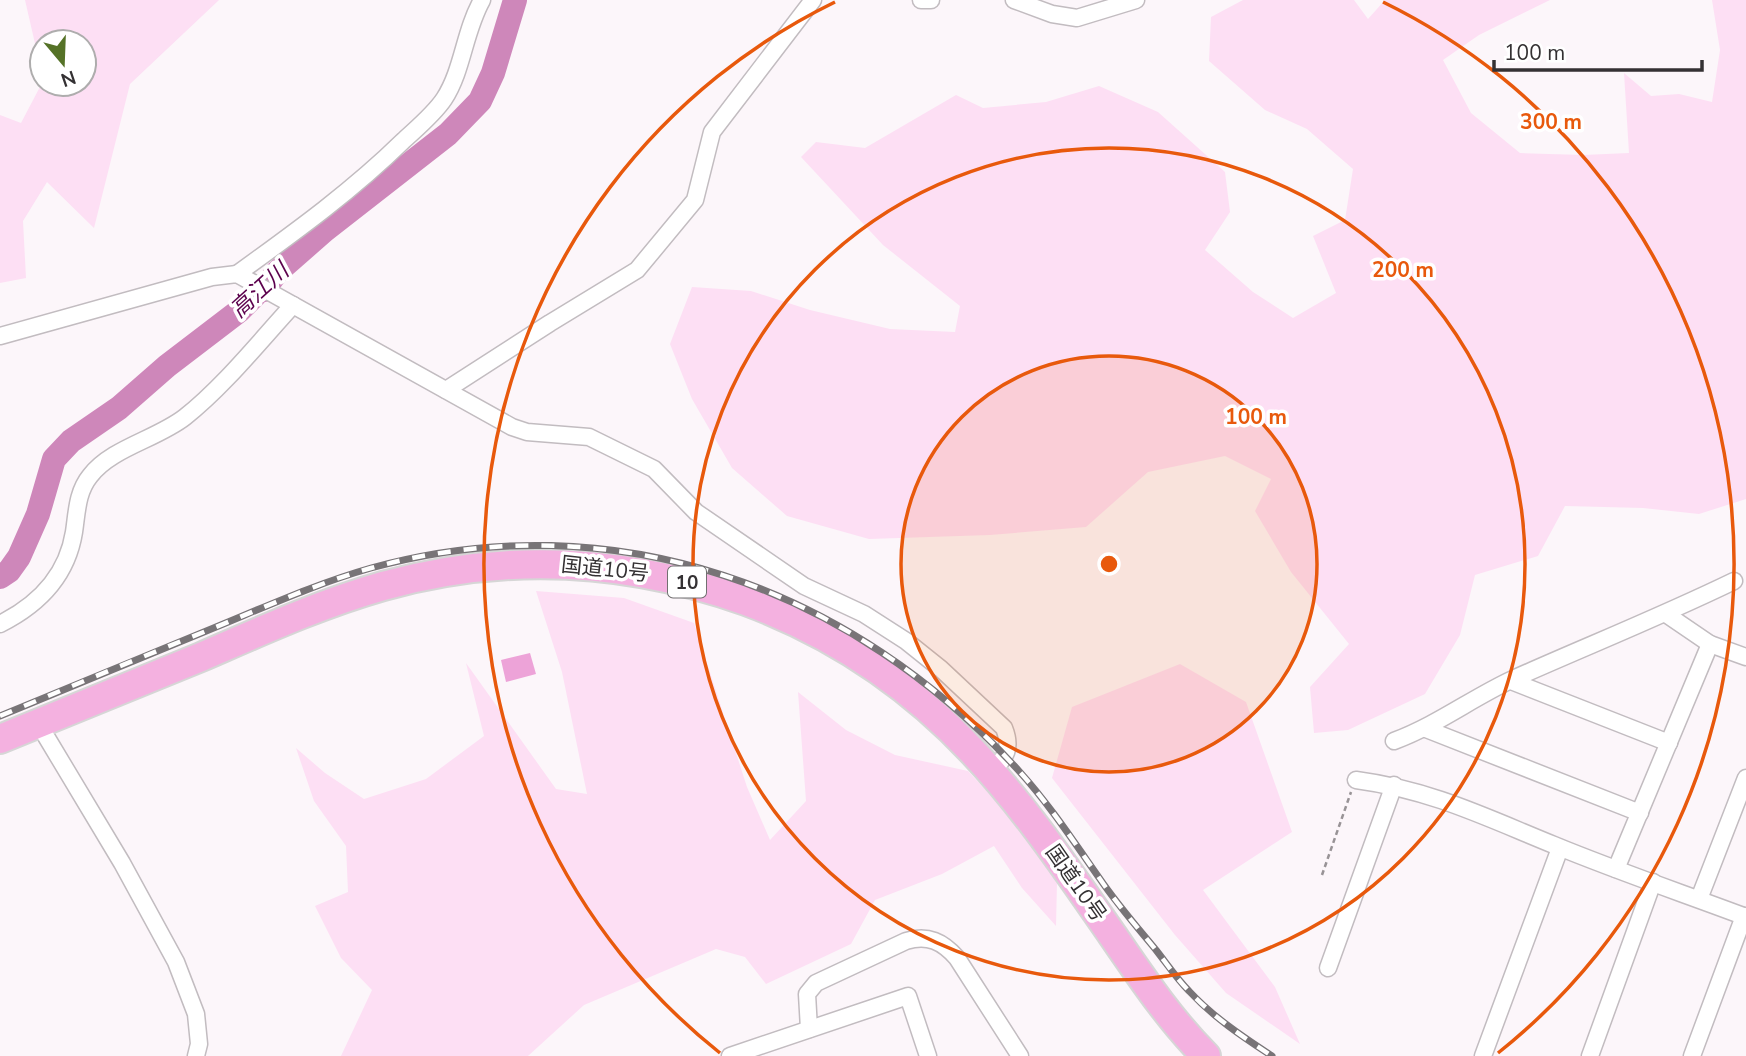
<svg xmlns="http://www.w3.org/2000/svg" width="1746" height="1056" viewBox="0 0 1746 1056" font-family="'Nunito Sans','Noto Sans JP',sans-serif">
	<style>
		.green { fill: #fddff4 }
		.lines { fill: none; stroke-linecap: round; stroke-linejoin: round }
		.river { stroke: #ce87ba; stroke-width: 24 }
		.building { fill: #eda3d8 }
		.street-casing { stroke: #c2bcc0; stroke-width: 19 }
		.highway-casing { stroke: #d6d6d6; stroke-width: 32 }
		.path { stroke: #989396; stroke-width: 2.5; stroke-dasharray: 5 3.5; stroke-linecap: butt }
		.street { stroke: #fff; stroke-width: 16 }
		.highway { stroke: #f4b1e0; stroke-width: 28 }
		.rail-casing { stroke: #787477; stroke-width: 7 }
		.rail { stroke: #fff; stroke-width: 4.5; stroke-dasharray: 13; stroke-linecap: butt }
		.ring { fill: none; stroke: #e8590c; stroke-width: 3.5 }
		.labels { text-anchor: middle; stroke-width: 7; stroke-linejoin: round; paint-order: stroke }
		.shield { fill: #fff; stroke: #716f70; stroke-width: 2 }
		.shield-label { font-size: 19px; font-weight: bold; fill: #343133 }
		.street-label { font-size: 21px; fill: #343133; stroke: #fff }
		.water-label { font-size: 23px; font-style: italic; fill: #5c024d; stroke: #fff }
		.centre { fill: #e8590c; stroke: #fff; stroke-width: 3.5 }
		.ring-label { font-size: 21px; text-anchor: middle; font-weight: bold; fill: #e8590c; stroke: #fff; stroke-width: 7; stroke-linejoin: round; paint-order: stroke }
	</style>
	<rect width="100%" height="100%" fill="#fcf6fa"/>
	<!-- green -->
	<g class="green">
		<polygon points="25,0 219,0 130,84 94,228 47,182 23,221 26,278 0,283 0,115 21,123 42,83 84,84 84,42 42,42 42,74"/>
		<polygon points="1243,0 1354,0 1368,19 1385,0 1550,0 1479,35 1443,60 1471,113 1520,153 1583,155 1629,153 1624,73 1651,96 1679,94 1712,102 1720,50 1712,0 1746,0 1746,499 1699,514 1643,508 1565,506 1538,556 1475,575 1460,635 1425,694 1348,730 1314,733 1310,687 1349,644 1291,572 1255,511 1271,479 1225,456 1148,472 1086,527 990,535 869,539 787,516 732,468 692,399 670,344 692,287 751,291 810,310 890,329 955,332 960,306 883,245 801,157 816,142 865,148 956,95 983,108 1046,102 1099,86 1158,112 1225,172 1230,212 1205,250 1253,292 1293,318 1336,293 1313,236 1345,220 1353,169 1307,129 1265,110 1209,61 1211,17"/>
		<polygon points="536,591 624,598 694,623 747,787 770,840 806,801 798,692 846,730 895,755 968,771 1016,822 1057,883 1056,926 1022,888 994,846 942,874 875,900 851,944 766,984 745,957 716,949 584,1005 528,1056 341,1056 372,990 341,958 315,906 348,892 346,846 314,801 296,748 325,773 364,799 426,779 484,736 466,663 556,789 587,794 562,672"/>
		<polygon points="1180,664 1246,702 1292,832 1203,890 1275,987 1300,1044 1226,993 1175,935 1052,778 1072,707"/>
	</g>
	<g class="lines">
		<!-- river -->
		<polyline class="river" points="0,577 9,571 19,557 38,514 54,459 71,441 119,408 167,366 239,311 259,291 264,290 276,273 325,230 448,134 480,101 493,73 515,0"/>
	</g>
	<!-- building -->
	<polygon class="building" points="530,653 536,674 506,682 501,660"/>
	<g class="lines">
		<!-- street casing -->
		<g class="street-casing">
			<g id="street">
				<polyline points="921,0 931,0"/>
				<polyline points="1014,0 1052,14 1077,18 1136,0"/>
				<path d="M237,274C295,232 352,191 403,141C417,128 434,114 444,99C463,70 464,32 482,0"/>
				<path d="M0,336L212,277L237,274L512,427L527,432L589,437L654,469L696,512L804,586L864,614L906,641L941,669L1004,728C1012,748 1006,757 992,772"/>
				<polyline points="446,390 550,323 637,270 695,200 712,132 813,0"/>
				<polyline points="1666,614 1710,644 1746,657"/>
				<path d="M0,624C38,605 67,576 74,532C77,512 77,492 90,476C111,448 157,439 185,417C224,386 259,342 293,305"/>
				<polyline points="1511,681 1669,743"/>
				<polyline points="38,723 122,863 176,962 196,1014 199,1044 196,1056"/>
				<polyline points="1426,729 1640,813"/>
				<path d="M1394,741C1437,725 1472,698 1513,679C1587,646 1662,616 1734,581"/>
				<path d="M1356,780C1431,790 1485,817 1554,845C1617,871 1682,893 1746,917"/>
				<polyline points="1616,869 1710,644"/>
				<polyline points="1699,899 1746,778"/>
				<polyline points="1328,968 1394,785"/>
				<path d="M809,1029L807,994L816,983L906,941C928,934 943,942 957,958L1020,1056"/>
				<polyline points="730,1056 908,996 928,1056"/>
				<polyline points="1483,1056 1560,848"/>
				<polyline points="1590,1056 1653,882"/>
				<polyline points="1692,1056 1744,916"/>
			</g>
		</g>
		<!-- highway casing -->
		<g class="highway-casing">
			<path id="highway" d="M0,739C67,712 134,685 201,657C261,631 320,604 383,586C506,552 626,558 746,601C832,633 910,685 973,752C1026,808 1069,873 1113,936C1142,978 1170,1020 1206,1056"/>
		</g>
		<!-- path -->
		<polyline class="path" points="1322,875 1351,792"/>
		<!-- street -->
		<use href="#street" class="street"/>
		<!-- highway -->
		<use href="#highway" class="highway"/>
		<!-- rail casing -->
		<g class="rail-casing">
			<path id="rail" d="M0,716C72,686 144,656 216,627C267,606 318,583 371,568C614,501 852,587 1019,771C1049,804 1074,842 1100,879C1117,904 1137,927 1156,950C1167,964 1177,979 1189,991C1213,1017 1243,1037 1272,1056"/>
		</g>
		<!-- rail -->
		<use href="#rail" class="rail"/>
	</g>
	<!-- distance rings -->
	<circle cx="1109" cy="564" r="208" fill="#e8590c" fill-opacity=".12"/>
	<g class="ring">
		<circle cx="1109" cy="564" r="208"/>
		<circle cx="1109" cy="564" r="416"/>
		<path d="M720 1053A625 625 0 0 1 835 2M1383 2A625 625 0 0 1 1498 1053"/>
	</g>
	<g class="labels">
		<!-- shield labels -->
		<rect class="shield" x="668" y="566.5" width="38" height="31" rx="5"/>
		<g class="shield-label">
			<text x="687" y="589">10</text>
		</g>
		<!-- street labels -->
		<g class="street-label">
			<text transform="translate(605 569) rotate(6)" y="7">国道10号</text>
			<text transform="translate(1076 883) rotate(55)" y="7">国道10号</text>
		</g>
		<!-- water labels -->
		<g class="water-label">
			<text transform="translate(259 290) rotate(-42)" y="8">高江川</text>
		</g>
	</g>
	<circle cx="1109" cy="564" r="10" class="centre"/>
	<g class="ring-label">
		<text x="1551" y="129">300 m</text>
		<text x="1403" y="277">200 m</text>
		<text x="1256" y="424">100 m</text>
	</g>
	<!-- north arrow -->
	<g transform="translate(63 63) rotate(161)"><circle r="33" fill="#ffffff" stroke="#aeadad" stroke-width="2"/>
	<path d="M0-5L12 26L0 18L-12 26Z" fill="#557227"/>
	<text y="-10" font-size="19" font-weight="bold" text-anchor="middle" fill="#343133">N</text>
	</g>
	<!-- scale -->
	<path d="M1494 60v10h208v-10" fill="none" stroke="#343133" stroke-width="3.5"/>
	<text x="1504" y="60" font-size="21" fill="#343133" stroke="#ffffff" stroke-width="5" paint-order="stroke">100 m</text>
</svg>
